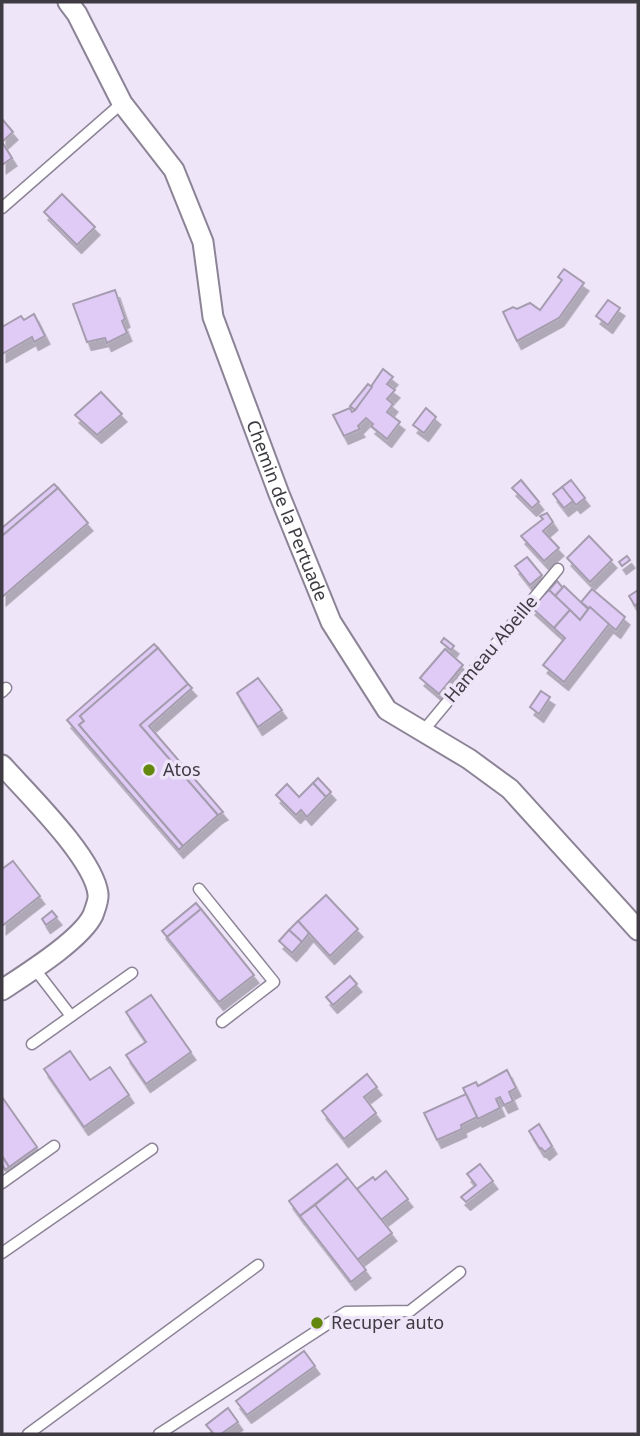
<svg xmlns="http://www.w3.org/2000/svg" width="640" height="1436" viewBox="0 0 640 1436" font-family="'Noto Sans',sans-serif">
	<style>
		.building { fill: #e0cbf7; stroke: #a59daf; stroke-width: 2; filter: url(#shadow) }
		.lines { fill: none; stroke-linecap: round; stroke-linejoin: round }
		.lane-casing { stroke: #8c8496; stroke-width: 13 }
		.street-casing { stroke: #8c8496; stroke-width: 23 }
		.lane { stroke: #fff; stroke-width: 10 }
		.street { stroke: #fff; stroke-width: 19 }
		.poi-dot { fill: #64880d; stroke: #eee5f8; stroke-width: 2.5 }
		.labels { text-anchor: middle; stroke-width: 7; stroke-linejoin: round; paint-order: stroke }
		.street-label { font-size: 18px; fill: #3f3b43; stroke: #eee5f8 }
		.poi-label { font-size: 18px; fill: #3f3b43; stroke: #eee5f8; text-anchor: start }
	</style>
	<defs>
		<filter id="shadow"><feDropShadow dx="4.5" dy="8" stdDeviation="0" flood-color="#0004"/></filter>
	</defs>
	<rect width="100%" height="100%" fill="#eee5f8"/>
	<!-- building -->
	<g class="building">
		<polygon points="2,119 13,132 2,142 12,158 2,165"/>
		<polygon points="62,194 95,227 77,245 44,212"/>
		<polygon points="564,269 584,283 559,318 517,341 503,312 513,307 517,309 530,303 540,310 562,280 558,277"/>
		<polygon points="115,290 125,319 122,321 127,333 107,343 105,338 87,342 73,304"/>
		<polygon points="608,300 620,308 608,325 596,316"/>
		<polygon points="34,314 45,336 34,342 32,337 2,354 2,327 21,316 24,320"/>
		<polygon points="383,369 393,377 387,384 395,390 387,399 393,404 387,412 400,422 387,439 371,426 373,424 366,418 358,426 360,429 344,436 333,415 350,408 352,412 355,410"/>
		<polygon points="368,384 372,387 355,410 350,406"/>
		<polygon points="101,392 122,414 97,435 75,415"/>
		<polygon points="426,408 436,417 424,433 413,425"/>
		<polygon points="521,480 539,502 532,508 512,488"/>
		<polygon points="571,480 585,498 576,505 562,487"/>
		<polygon points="54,484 58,488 2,536 2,528"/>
		<polygon points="562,487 573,501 564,508 553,494"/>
		<polygon points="58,488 88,523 2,597 2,536"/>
		<polygon points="547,513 553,522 543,531 559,548 544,561 521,536 543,519 540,516"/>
		<polygon points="589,536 612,560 590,582 567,558"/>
		<polygon points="627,556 630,560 622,566 619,562"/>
		<polygon points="527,557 542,575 530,585 515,566"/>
		<polygon points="557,581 563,588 555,596 549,590"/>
		<polygon points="564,586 588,609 580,620 555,596"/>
		<polygon points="592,589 625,617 616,630 581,602"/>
		<polygon points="549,590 570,610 554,628 531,607"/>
		<polygon points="638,590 638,603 635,606 629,596"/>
		<polygon points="590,607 609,624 564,682 543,665 565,638 554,628 570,610 580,620"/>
		<polygon points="444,638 454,646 451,650 441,642"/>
		<polygon points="154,644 158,648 80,716 84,721 79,725 183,846 179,850 67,720"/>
		<polygon points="158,648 188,684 140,725 218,815 183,846 79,725 84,721 80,716"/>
		<polygon points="445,649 463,665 439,694 420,678"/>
		<polygon points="258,678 282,710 258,727 237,693"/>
		<polygon points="188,684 192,688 149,726 223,812 218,815 140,725"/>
		<polygon points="541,691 550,697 539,714 530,707"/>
		<polygon points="318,778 331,792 326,797 313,783"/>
		<polygon points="313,783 326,797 307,817 301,810 296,815 276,795 287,784 299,797"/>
		<polygon points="13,861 40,896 2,926 2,869"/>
		<polygon points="326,895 358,929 330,956 298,921"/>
		<polygon points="196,903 201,909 167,937 162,931"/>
		<polygon points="201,909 254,975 219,1002 167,937"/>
		<polygon points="52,911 57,917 46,925 42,919"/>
		<polygon points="298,921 309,933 302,942 289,930"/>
		<polygon points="289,930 302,942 292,953 279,941"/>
		<polygon points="350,976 357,984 333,1005 326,997"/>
		<polygon points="151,995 191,1052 146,1084 126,1055 146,1042 126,1012"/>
		<polygon points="70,1051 90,1080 110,1067 129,1095 84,1127 44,1069"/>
		<polygon points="507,1070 516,1088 509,1092 513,1101 504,1105 500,1097 496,1099 500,1108 478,1119 463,1088 476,1082 478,1086"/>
		<polygon points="367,1074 377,1087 364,1097 376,1113 344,1139 322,1111"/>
		<polygon points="466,1094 477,1117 461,1125 462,1129 437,1140 424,1113"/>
		<polygon points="2,1097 37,1147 9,1167 2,1156"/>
		<polygon points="539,1124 552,1146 545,1152 541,1148 540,1149 529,1131"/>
		<polygon points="2,1156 9,1167 5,1170 2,1164"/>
		<polygon points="337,1164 348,1178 300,1216 289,1201"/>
		<polygon points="480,1164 493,1181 466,1202 461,1197 476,1185 467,1174"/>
		<polygon points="386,1171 408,1199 381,1220 357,1189 373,1177 375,1180"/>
		<polygon points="348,1178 392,1233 357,1260 315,1205"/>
		<polygon points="315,1205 366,1270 351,1282 300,1216"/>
		<polygon points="304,1351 315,1366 247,1415 236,1401"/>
		<polygon points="228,1408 238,1422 221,1434 214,1434 206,1425"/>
	</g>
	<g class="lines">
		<!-- lane casing -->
		<g class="lane-casing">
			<g id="lane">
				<polyline points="2,208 122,103"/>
				<polyline points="2,692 6,688"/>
				<polyline points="424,730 558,569"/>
				<polyline points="199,889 274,982 222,1022"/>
				<polyline points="34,968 71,1016"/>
				<polyline points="32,1044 132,973"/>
				<polyline points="2,1183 54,1146"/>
				<polyline points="2,1253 152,1149"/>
				<polyline points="28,1434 258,1265"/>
				<polyline points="159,1434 346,1312 410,1311 460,1272"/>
			</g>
		</g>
		<!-- street casing -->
		<g class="street-casing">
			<g id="street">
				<path id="s1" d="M68,2L77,14L122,103L174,170L203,242L213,317L279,494L331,622L387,710L469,759L510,789L638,930"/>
				<path d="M2,765C27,793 94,858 98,894C99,900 95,909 93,915C81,940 26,974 2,990"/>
			</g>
		</g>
		<!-- lane -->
		<use href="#lane" class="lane"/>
		<!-- street -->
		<use href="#street" class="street"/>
	</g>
	<!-- markers -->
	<g class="poi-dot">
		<circle cx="149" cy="770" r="7"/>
		<circle cx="317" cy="1323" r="7"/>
	</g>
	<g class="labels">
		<!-- street labels -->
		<g class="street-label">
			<text dy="6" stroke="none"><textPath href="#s1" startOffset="560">Chemin de la Pertuade</textPath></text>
			<text transform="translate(491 649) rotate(-50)" y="6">Hameau Abeille</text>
		</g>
		<!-- poi labels -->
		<g class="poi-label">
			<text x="163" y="776">Atos</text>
			<text x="331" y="1329">Recuper auto</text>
		</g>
	</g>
	<!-- border -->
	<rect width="640" height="1436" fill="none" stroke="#3f3b43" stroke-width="7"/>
</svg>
